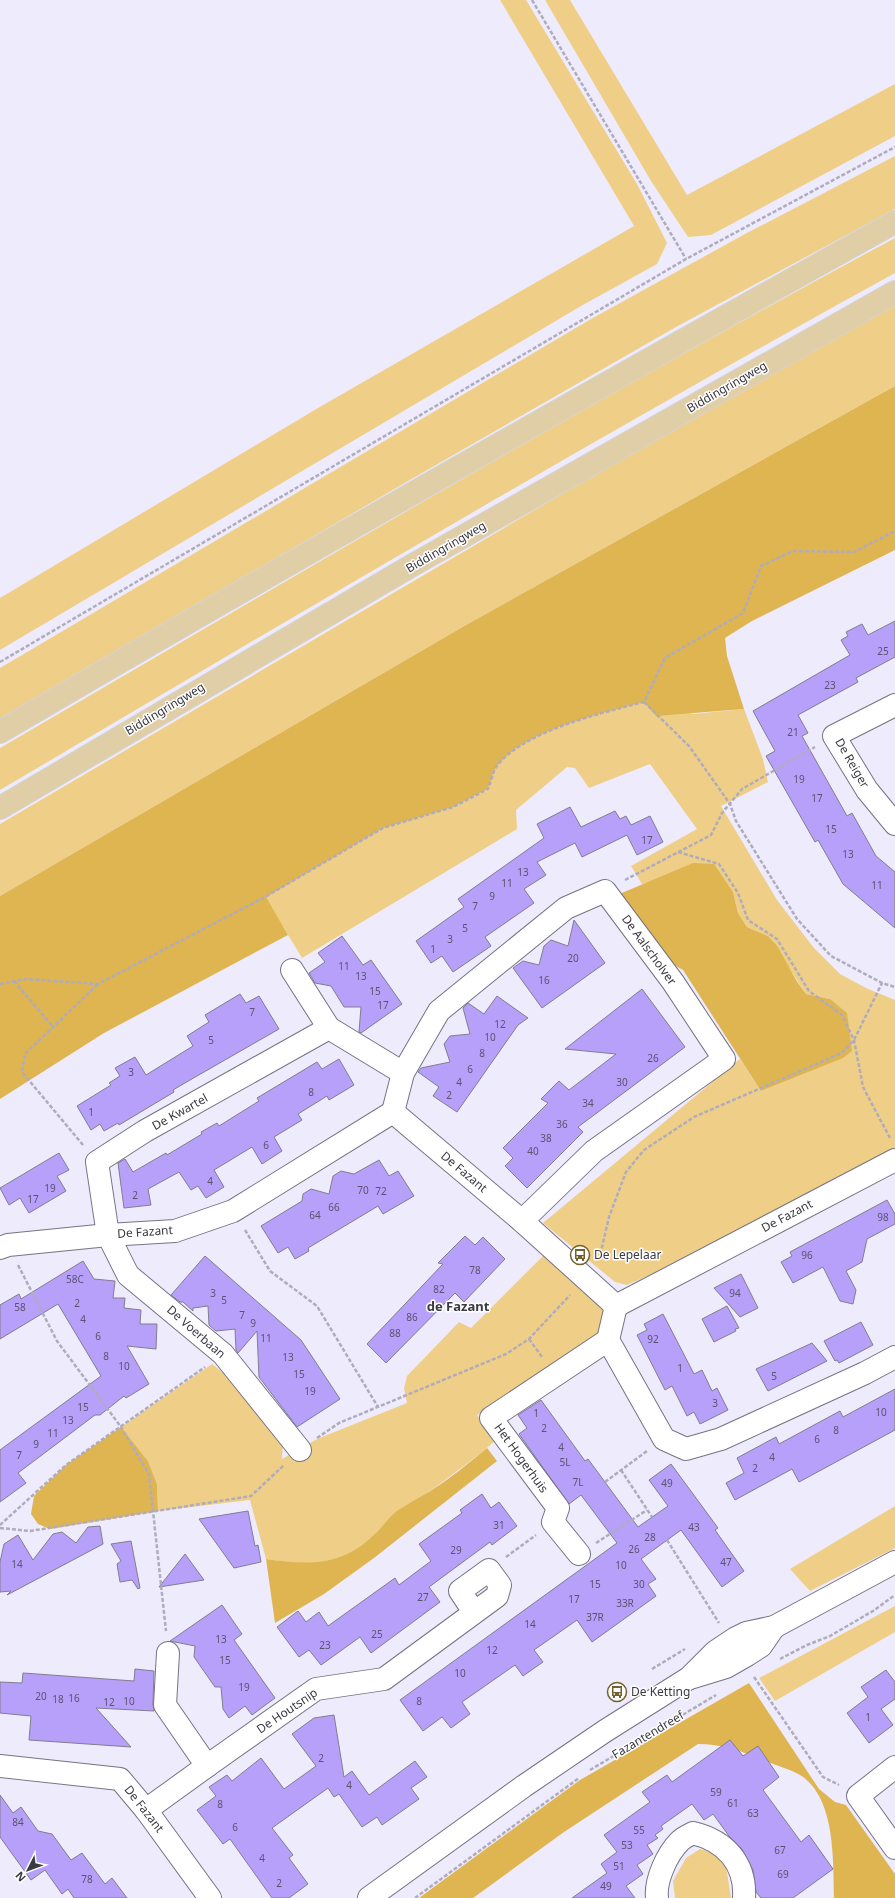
<svg xmlns="http://www.w3.org/2000/svg" width="895" height="1898" viewBox="0 0 895 1898" font-family="'Noto Sans',sans-serif">
	<style>
		.green { fill: #efcf88 }
		.forest { fill: #dfb551 }
		.building { fill: #b7a0f9; stroke: #817d8e }
		.lines { fill: none; stroke-linecap: round; stroke-linejoin: round }
		.minor-casing { stroke: #767383; stroke-width: 24 }
		.major-casing { stroke: #d4d3d5; stroke-width: 24 }
		.path { stroke: #afacbb; stroke-width: 2.5; stroke-dasharray: 4 2; stroke-linecap: butt }
		.minor { stroke: #fff; stroke-width: 22 }
		.major { stroke: #e0cea6; stroke-width: 22 }
		.labels { text-anchor: middle; stroke-width: 3; stroke-linejoin: round; paint-order: stroke }
		.number-label { font-size: 10px; fill: #5a536f }
		.street-label { font-size: 12px; fill: #3b3941; stroke: #fff }
		.poi-label { font-size: 12px; fill: #3b3941; stroke: #fff; text-anchor: start }
		.neighbourhood-label { font-size: 13px; font-weight: bold; fill: #3b3941; stroke: #fff }
	</style>
	<rect width="100%" height="100%" fill="#eeebfd"/>
	<!-- green -->
	<g class="green">
		<polygon points="500,0 526,0 637,184 667,243 657,264 581,306 0,650 0,598 318,408 634,226"/>
		<polygon points="545,0 570,0 687,195 895,84 895,136 711,235 688,237 651,181"/>
		<polygon points="895,156 895,209 676,327 403,484 0,720 0,668 591,319 745,234"/>
		<path d="M895,238V273C593,439 297,615 0,790V748C297,575 592,400 895,238Z"/>
		<polygon points="895,305 895,386 466,625 0,896 0,824 744,387"/>
		<path d="M644,702L693,714L744,709L763,759L768,782L721,806L777,900L814,948L840,974L868,989L895,1000V1153L837,1178L695,1255L627,1285L615,1282L543,1223L740,1059L761,1091L777,1084L830,999L806,994L768,936L747,927L738,913L733,892L661,878L642,884L631,866L697,829L650,764L589,788L575,768L567,767L516,810L517,829L302,958L265,897L383,828L453,807L488,790C491,783 492,772 497,766C523,731 602,713 644,702Z"/>
		<path d="M544,1255L606,1307L607,1337L588,1341L477,1415L496,1440C475,1459 451,1475 429,1492C402,1512 363,1551 333,1560C312,1567 287,1562 266,1559L250,1500L158,1511L157,1484L148,1461L121,1427L212,1364L234,1381L283,1443L282,1459L317,1439L407,1403L404,1388L407,1376L459,1322L471,1328Z"/>
		<polygon points="895,1506 895,1548 810,1591 790,1569"/>
		<polygon points="895,1606 895,1632 775,1701 759,1678"/>
		<polygon points="700,1849 718,1855 726,1866 731,1898 675,1898 673,1881 686,1858"/>
	</g>
	<!-- forest -->
	<g class="forest">
		<path d="M895,386V550L752,621L725,638L727,656L744,709L656,716L644,702C602,713 523,731 497,766C492,772 491,783 488,789L453,807L383,828L266,897L288,935L104,1033L0,1099V896L466,625Z"/>
		<polygon points="693,863 714,864 733,892 738,913 747,927 768,936 778,947 796,980 806,994 830,999 847,1013 852,1051 843,1058 761,1091 683,970 658,956 617,895"/>
		<polygon points="121,1427 148,1461 157,1484 158,1511 50,1529 38,1524 31,1514 34,1496 66,1465"/>
		<path d="M487,1448L497,1461L374,1558L324,1594L275,1623L266,1559C309,1565 340,1567 374,1535C383,1527 390,1515 400,1509C409,1503 419,1498 429,1492C449,1479 468,1464 487,1448Z"/>
		<path d="M749,1683L819,1789L835,1802L846,1805L895,1874V1898H834C833,1862 836,1797 800,1775C790,1769 777,1766 766,1761C745,1752 721,1744 698,1744L564,1832L473,1898H419L580,1780Z"/>
	</g>
	<!-- building -->
	<g class="building">
		<polygon points="895,621 895,657 856,678 858,682 798,715 808,733 802,736 847,816 852,813 876,856 895,872 895,928 843,884 818,840 815,842 766,756 775,751 753,711 850,655 841,640 848,636 846,632 862,624 868,635"/>
		<polygon points="570,807 581,827 615,811 620,819 626,816 631,825 650,816 663,842 637,855 627,835 582,857 575,843 537,862 546,875 524,889 534,903 485,937 491,946 453,972 442,956 431,963 416,941 464,907 458,899 544,838 537,824"/>
		<polygon points="574,920 605,963 542,1008 513,968 523,961 539,965 544,946 551,940 568,946"/>
		<polygon points="342,936 363,965 371,960 402,1004 361,1033 359,1032 361,1007 344,1007 331,986 315,983 309,973 325,962 318,953"/>
		<polygon points="642,989 685,1047 578,1127 583,1132 527,1188 505,1166 513,1158 503,1148 548,1103 541,1099 559,1081 569,1090 616,1054 565,1049"/>
		<polygon points="240,994 246,1003 259,996 279,1029 190,1080 173,1090 174,1092 119,1125 118,1123 104,1131 100,1124 91,1130 77,1106 111,1085 109,1083 120,1076 115,1068 135,1057 146,1075 193,1046 187,1036 209,1022 205,1015"/>
		<polygon points="497,996 528,1018 518,1025 457,1112 433,1096 439,1087 418,1072 421,1068 450,1062 444,1044 450,1036 470,1034 463,1008 468,1003 484,1014"/>
		<polygon points="339,1059 354,1085 329,1100 327,1096 298,1114 302,1120 274,1137 282,1151 262,1164 252,1147 214,1170 224,1187 206,1198 198,1186 191,1190 179,1172 148,1189 151,1205 124,1208 118,1163 125,1159 133,1172 166,1153 167,1155 202,1134 201,1132 217,1123 219,1126 259,1101 257,1098 317,1062 322,1069"/>
		<polygon points="59,1153 69,1170 57,1176 66,1191 29,1213 20,1198 9,1205 0,1188"/>
		<polygon points="379,1160 389,1176 398,1171 414,1196 383,1214 378,1206 308,1248 309,1251 295,1259 288,1247 278,1253 261,1226 302,1201 303,1194 311,1189 329,1194 333,1176 341,1171 354,1174"/>
		<polygon points="887,1200 895,1214 895,1224 867,1239 862,1262 846,1271 856,1290 853,1304 840,1301 823,1267 793,1283 781,1262 792,1256 790,1252"/>
		<polygon points="465,1236 475,1245 483,1237 505,1259 464,1302 455,1293 386,1363 367,1344 443,1264 438,1263"/>
		<polygon points="205,1256 301,1340 340,1399 297,1427 259,1377 257,1331 238,1353 236,1350 235,1329 216,1331 209,1325 208,1306 193,1308 193,1311 183,1302 180,1302 171,1295"/>
		<polygon points="83,1261 94,1279 115,1281 113,1298 125,1298 124,1308 141,1310 140,1324 157,1324 156,1349 127,1346 149,1384 126,1398 124,1396 100,1415 95,1415 18,1473 26,1483 0,1502 0,1450 101,1376 58,1304 0,1339 0,1305 19,1294 21,1299"/>
		<polygon points="741,1274 758,1308 740,1317 714,1288"/>
		<polygon points="727,1306 739,1328 735,1329 736,1331 714,1342 702,1319"/>
		<polygon points="663,1314 694,1374 702,1370 712,1391 717,1388 728,1410 700,1424 694,1412 687,1416 672,1386 665,1390 637,1335 647,1330 644,1324"/>
		<polygon points="861,1322 873,1345 839,1363 837,1360 835,1361 824,1341"/>
		<polygon points="812,1343 827,1361 768,1391 756,1369"/>
		<polygon points="895,1389 895,1430 799,1482 792,1469 735,1500 726,1483 744,1473 737,1458 776,1437 779,1444 840,1411 843,1417"/>
		<polygon points="541,1400 585,1461 588,1459 638,1527 668,1506 649,1480 671,1464 718,1528 715,1530 744,1571 722,1587 681,1530 641,1559 656,1579 648,1584 656,1596 592,1642 577,1620 534,1650 543,1662 523,1676 515,1665 462,1702 470,1714 451,1728 442,1717 423,1731 400,1700 617,1543 581,1495 569,1504 519,1434 527,1428 518,1415"/>
		<polygon points="482,1494 491,1508 499,1502 517,1526 492,1545 490,1542 429,1587 440,1602 371,1653 360,1637 321,1665 309,1650 299,1657 277,1627 298,1611 306,1622 319,1612 328,1626 395,1578 399,1585 431,1561 419,1544 462,1513 460,1510"/>
		<polygon points="248,1511 255,1546 258,1545 261,1562 234,1568 199,1519"/>
		<polygon points="100,1526 103,1544 7,1595 11,1591 0,1592 0,1562 4,1544 18,1535 33,1560 53,1534 62,1532 76,1543 88,1527"/>
		<polygon points="131,1541 140,1588 138,1589 132,1580 120,1582 117,1564 121,1561 111,1544"/>
		<polygon points="185,1554 204,1580 159,1587"/>
		<polygon points="222,1605 242,1634 234,1640 275,1698 252,1715 245,1706 229,1718 223,1709 221,1687 215,1687 194,1657 195,1646 170,1641"/>
		<polygon points="135,1669 154,1671 153,1704 154,1711 96,1708 131,1747 29,1740 31,1716 0,1713 0,1682 22,1683 23,1673 134,1681"/>
		<polygon points="886,1670 895,1682 895,1699 881,1709 893,1725 869,1743 847,1713 868,1697 861,1687"/>
		<polygon points="334,1715 344,1777 352,1771 369,1795 415,1761 427,1777 411,1788 419,1799 382,1825 377,1817 362,1827 339,1794 334,1797 328,1788 272,1828 293,1855 289,1858 308,1884 289,1898 272,1898 230,1839 223,1844 197,1810 216,1796 209,1787 227,1775 232,1781 261,1758 284,1789 316,1766 292,1734 314,1718"/>
		<polygon points="730,1740 743,1756 758,1746 779,1777 763,1790 801,1842 809,1835 833,1869 793,1898 761,1898 756,1892 753,1870 742,1849 729,1836 713,1814 704,1820 692,1804 661,1826 663,1829 655,1835 658,1838 647,1845 653,1854 637,1865 643,1874 626,1886 635,1898 572,1898 607,1873 601,1864 617,1852 604,1835 650,1802 642,1792 667,1775 672,1782"/>
		<polygon points="0,1795 13,1813 21,1807 38,1831 52,1834 71,1860 82,1853 105,1884 112,1878 127,1898 74,1898 68,1889 62,1894 45,1870 31,1880 0,1837"/>
	</g>
	<g class="lines">
		<!-- minor casing -->
		<g class="minor-casing">
			<g id="minor">
				<polyline points="895,705 834,736 867,790 895,824"/>
				<polyline points="292,970 329,1028"/>
				<polyline points="393,1112 403,1073 439,1011 566,908 605,891 673,982 724,1059 594,1151 522,1221"/>
				<polyline points="0,1248 8,1245 108,1235 175,1231 233,1211 393,1112 522,1221 616,1306 895,1160"/>
				<polyline points="616,1306 608,1340 664,1439 686,1449 721,1439 865,1373 895,1357"/>
				<polyline points="300,1450 223,1354 128,1275 108,1235 97,1162 145,1131 329,1028 403,1073"/>
				<polyline points="579,1554 553,1522 558,1508 491,1418 608,1340"/>
				<polyline points="690,1678 726,1667 747,1655 761,1646 774,1627"/>
				<polyline points="0,1766 120,1779 146,1810 210,1898"/>
				<polyline points="207,1766 316,1689 384,1679 497,1596 500,1585 489,1570 460,1591 474,1612"/>
				<polyline points="895,1767 858,1796 895,1848"/>
				<polyline points="146,1810 207,1766 165,1705 168,1653"/>
				<polyline points="369,1898 524,1786 605,1731 689,1678 715,1652 736,1638 746,1633 774,1627 895,1562"/>
				<path d="M657,1898C655,1880 667,1854 680,1841C683,1838 689,1835 693,1833C726,1841 746,1864 744,1898"/>
			</g>
		</g>
		<!-- major casing -->
		<g class="major-casing">
			<g id="major">
				<path d="M0,732C296,558 595,389 895,222"/>
				<polyline points="0,808 411,566 895,292"/>
			</g>
		</g>
		<!-- path -->
		<g class="path">
			<polyline points="532,0 686,259"/>
			<polyline points="0,662 686,259 895,147"/>
			<polyline points="644,702 689,746 730,804 736,821 797,919 831,956 882,983 895,987"/>
			<polyline points="678,852 719,864 738,893 748,920 777,939 809,991 842,1015 854,1040 863,1087 890,1138"/>
			<polyline points="625,880 711,835 722,813 742,789 815,747"/>
			<polyline points="14,981 53,1027"/>
			<path d="M0,984L26,979L98,984L265,897L383,828L453,807L488,789C491,783 492,772 497,766C523,731 602,713 644,702L665,658L743,613L761,566L793,551L854,552L895,531"/>
			<polyline points="83,1145 22,1072 25,1054 98,984"/>
			<polyline points="245,1230 270,1271 317,1306 378,1407"/>
			<polyline points="599,1260 609,1217 626,1172 644,1150 694,1117 842,1053 854,1040 882,983"/>
			<polyline points="18,1265 57,1341 121,1427 149,1474 166,1631"/>
			<polyline points="529,1339 542,1357"/>
			<polyline points="317,1438 339,1423 506,1354 529,1339 570,1295"/>
			<polyline points="621,1470 652,1517"/>
			<polyline points="605,1482 647,1451"/>
			<polyline points="0,1525 66,1465 205,1367"/>
			<polyline points="0,1528 30,1531 251,1496 284,1465"/>
			<polyline points="667,1540 719,1623"/>
			<polyline points="596,1543 647,1510"/>
			<polyline points="506,1557 536,1535"/>
			<polyline points="780,1659 807,1645 830,1636 873,1611 895,1595"/>
			<polyline points="652,1669 685,1649"/>
			<polyline points="754,1677 823,1777 839,1785"/>
			<polyline points="590,1770 716,1695"/>
			<polyline points="415,1898 579,1778"/>
		</g>
		<!-- minor -->
		<use href="#minor" class="minor"/>
		<!-- major -->
		<use href="#major" class="major"/>
	</g>
	<!-- icons -->
	<defs>
		<g id="bus-ring" transform="scale(1)"><circle r="9.5" fill="#fff" stroke="#75602f" stroke-width="1.5"/><path d="M-5-6H5V4H4V6H2V4H-2V6H-4V4H-5ZM-3.5-4V0h7V-4ZM-3.5 1.2v1.5H-2V1.2ZM2 1.2v1.5H3.5V1.2Z" fill="#75602f"/></g>
	</defs>
	<g fill-rule="evenodd">
		<use href="#bus-ring" x="580" y="1255"/>
		<use href="#bus-ring" x="617" y="1692"/>
	</g>
	<g class="labels">
		<!-- number labels -->
		<g class="number-label">
			<text x="883" y="655">25</text>
			<text x="830" y="689">23</text>
			<text x="793" y="736">21</text>
			<text x="799" y="783">19</text>
			<text x="817" y="802">17</text>
			<text x="831" y="833">15</text>
			<text x="647" y="844">17</text>
			<text x="848" y="858">13</text>
			<text x="523" y="876">13</text>
			<text x="507" y="887">11</text>
			<text x="877" y="889">11</text>
			<text x="492" y="900">9</text>
			<text x="475" y="910">7</text>
			<text x="465" y="932">5</text>
			<text x="450" y="943">3</text>
			<text x="433" y="953">1</text>
			<text x="573" y="962">20</text>
			<text x="344" y="970">11</text>
			<text x="361" y="980">13</text>
			<text x="544" y="984">16</text>
			<text x="375" y="995">15</text>
			<text x="383" y="1009">17</text>
			<text x="252" y="1016">7</text>
			<text x="500" y="1028">12</text>
			<text x="490" y="1041">10</text>
			<text x="211" y="1044">5</text>
			<text x="482" y="1057">8</text>
			<text x="653" y="1062">26</text>
			<text x="470" y="1073">6</text>
			<text x="131" y="1076">3</text>
			<text x="459" y="1086">4</text>
			<text x="622" y="1086">30</text>
			<text x="311" y="1096">8</text>
			<text x="449" y="1099">2</text>
			<text x="588" y="1107">34</text>
			<text x="91" y="1116">1</text>
			<text x="562" y="1128">36</text>
			<text x="546" y="1142">38</text>
			<text x="266" y="1149">6</text>
			<text x="533" y="1155">40</text>
			<text x="210" y="1185">4</text>
			<text x="50" y="1192">19</text>
			<text x="363" y="1194">70</text>
			<text x="381" y="1195">72</text>
			<text x="135" y="1199">2</text>
			<text x="33" y="1203">17</text>
			<text x="334" y="1211">66</text>
			<text x="315" y="1219">64</text>
			<text x="883" y="1221">98</text>
			<text x="807" y="1259">96</text>
			<text x="475" y="1274">78</text>
			<text x="75" y="1283">58C</text>
			<text x="439" y="1293">82</text>
			<text x="213" y="1297">3</text>
			<text x="735" y="1297">94</text>
			<text x="224" y="1304">5</text>
			<text x="77" y="1307">2</text>
			<text x="20" y="1311">58</text>
			<text x="242" y="1319">7</text>
			<text x="412" y="1321">86</text>
			<text x="83" y="1323">4</text>
			<text x="253" y="1327">9</text>
			<text x="395" y="1337">88</text>
			<text x="98" y="1340">6</text>
			<text x="266" y="1342">11</text>
			<text x="653" y="1343">92</text>
			<text x="106" y="1360">8</text>
			<text x="288" y="1361">13</text>
			<text x="124" y="1370">10</text>
			<text x="680" y="1372">1</text>
			<text x="299" y="1378">15</text>
			<text x="774" y="1380">5</text>
			<text x="310" y="1395">19</text>
			<text x="715" y="1407">3</text>
			<text x="83" y="1411">15</text>
			<text x="881" y="1416">10</text>
			<text x="536" y="1417">1</text>
			<text x="68" y="1424">13</text>
			<text x="544" y="1432">2</text>
			<text x="836" y="1434">8</text>
			<text x="53" y="1437">11</text>
			<text x="817" y="1443">6</text>
			<text x="36" y="1448">9</text>
			<text x="561" y="1451">4</text>
			<text x="19" y="1459">7</text>
			<text x="772" y="1461">4</text>
			<text x="565" y="1466">5L</text>
			<text x="755" y="1472">2</text>
			<text x="578" y="1486">7L</text>
			<text x="667" y="1487">49</text>
			<text x="499" y="1529">31</text>
			<text x="694" y="1531">43</text>
			<text x="650" y="1541">28</text>
			<text x="634" y="1553">26</text>
			<text x="456" y="1554">29</text>
			<text x="726" y="1566">47</text>
			<text x="17" y="1568">14</text>
			<text x="621" y="1569">10</text>
			<text x="595" y="1588">15</text>
			<text x="639" y="1588">30</text>
			<text x="423" y="1601">27</text>
			<text x="574" y="1603">17</text>
			<text x="625" y="1607">33R</text>
			<text x="595" y="1621">37R</text>
			<text x="530" y="1628">14</text>
			<text x="377" y="1638">25</text>
			<text x="221" y="1643">13</text>
			<text x="325" y="1649">23</text>
			<text x="492" y="1654">12</text>
			<text x="225" y="1664">15</text>
			<text x="460" y="1677">10</text>
			<text x="244" y="1691">19</text>
			<text x="41" y="1700">20</text>
			<text x="74" y="1702">16</text>
			<text x="58" y="1703">18</text>
			<text x="129" y="1705">10</text>
			<text x="419" y="1705">8</text>
			<text x="109" y="1706">12</text>
			<text x="868" y="1721">1</text>
			<text x="321" y="1762">2</text>
			<text x="349" y="1789">4</text>
			<text x="716" y="1796">59</text>
			<text x="733" y="1807">61</text>
			<text x="220" y="1808">8</text>
			<text x="753" y="1817">63</text>
			<text x="18" y="1826">84</text>
			<text x="235" y="1831">6</text>
			<text x="639" y="1834">55</text>
			<text x="627" y="1849">53</text>
			<text x="780" y="1854">67</text>
			<text x="262" y="1862">4</text>
			<text x="619" y="1870">51</text>
			<text x="783" y="1878">69</text>
			<text x="87" y="1883">78</text>
			<text x="279" y="1887">2</text>
			<text x="606" y="1890">49</text>
		</g>
		<!-- street labels -->
		<g class="street-label">
			<text transform="translate(727 387) rotate(-30)" y="4">Biddingringweg</text>
			<text transform="translate(446 547) rotate(-30)" y="4">Biddingringweg</text>
			<text transform="translate(165 709) rotate(-31)" y="4">Biddingringweg</text>
			<text transform="translate(852 763) rotate(60)" y="4">De Reiger</text>
			<text transform="translate(649 950) rotate(54)" y="4">De Aalscholver</text>
			<text transform="translate(180 1112) rotate(-29)" y="4">De Kwartel</text>
			<text transform="translate(464 1172) rotate(40)" y="4">De Fazant</text>
			<text transform="translate(787 1216) rotate(-28)" y="4">De Fazant</text>
			<text transform="translate(145 1232) rotate(-4)" y="4">De Fazant</text>
			<text transform="translate(196 1332) rotate(41)" y="4">De Voerbaan</text>
			<text transform="translate(521 1458) rotate(54)" y="4">Het Hogerhuis</text>
			<text transform="translate(287 1711) rotate(-34)" y="4">De Houtsnip</text>
			<text transform="translate(648 1735) rotate(-31)" y="4">Fazantendreef</text>
			<text transform="translate(144 1809) rotate(52)" y="4">De Fazant</text>
		</g>
		<!-- poi labels -->
		<g class="poi-label">
			<text x="594" y="1259">De Lepelaar</text>
			<text x="631" y="1696">De Ketting</text>
		</g>
		<!-- neighbourhood labels -->
		<g class="neighbourhood-label">
			<text x="458" y="1311">de Fazant</text>
		</g>
	</g>
	<!-- north arrow -->
	<g transform="translate(28 1870) rotate(228)" stroke="#ffffff" stroke-width="3" paint-order="stroke">
	<path d="M0-3L7 15L0 10L-7 15Z" fill="#3b3941"/>
	<text y="-6" font-size="11" font-weight="bold" text-anchor="middle" fill="#3b3941">N</text>
	</g>
</svg>
